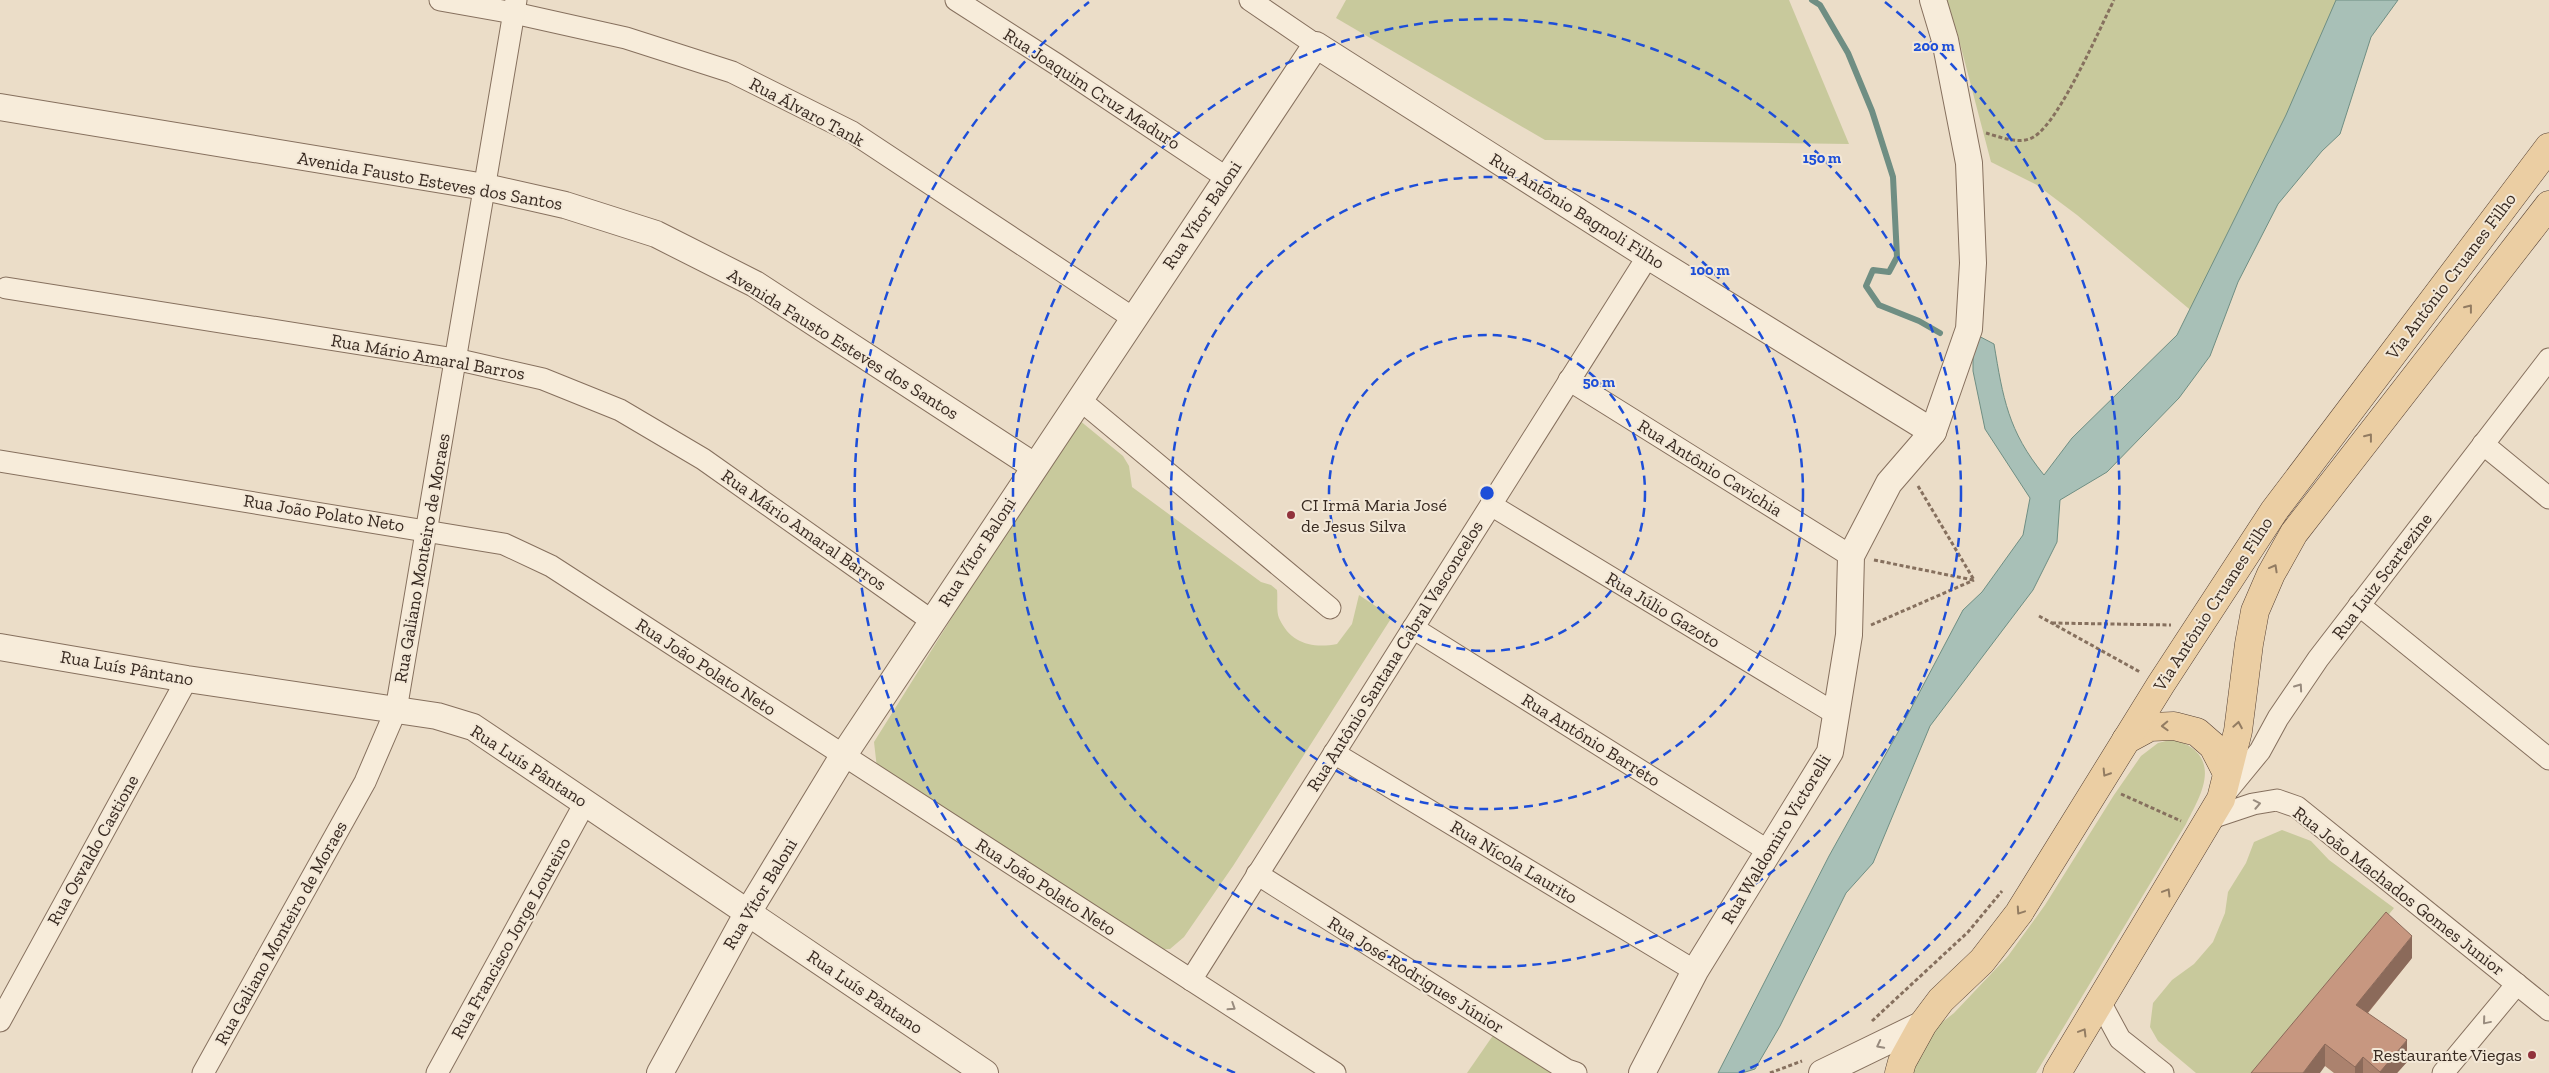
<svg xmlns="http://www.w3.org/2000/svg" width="2549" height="1073" viewBox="0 0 2549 1073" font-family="'Zilla Slab',serif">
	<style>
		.green { fill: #c8c99c }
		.water { fill: #a8c0b7; stroke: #6f8e83 }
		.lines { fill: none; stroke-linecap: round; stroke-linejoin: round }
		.stream { stroke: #6f8e83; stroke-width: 6 }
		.minor-casing { stroke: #86705e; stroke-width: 23 }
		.tertiary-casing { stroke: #86705e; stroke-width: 28 }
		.primary-casing { stroke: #543f32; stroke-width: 29 }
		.path { stroke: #86705e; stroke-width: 3; stroke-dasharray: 4 2.5; stroke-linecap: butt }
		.minor { stroke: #f7ecda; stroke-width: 21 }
		.tertiary { stroke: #f7ecda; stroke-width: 26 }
		.primary { stroke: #ebcea3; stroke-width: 28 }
		.wall { fill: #ab826e }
		.shaded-wall { fill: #8b6a5a }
		.building { fill: #c79780; stroke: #8b6a5a }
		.oneway { stroke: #927c62 }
		.oneway2 { stroke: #988b7e }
		.ring { fill: none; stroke: #1d4ed8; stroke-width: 2.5; stroke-dasharray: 9 6 }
		.poi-dot { fill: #91323c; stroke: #f3e8d7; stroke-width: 2 }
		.labels { text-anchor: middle; stroke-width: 4; stroke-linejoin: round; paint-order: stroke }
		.street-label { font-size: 18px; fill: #382a21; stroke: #f3e8d7 }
		.poi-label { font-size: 18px; fill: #382a21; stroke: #f3e8d7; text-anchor: start }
		.centre { fill: #1d4ed8; stroke: #f3e8d7; stroke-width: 2.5 }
		.ring-label { font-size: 15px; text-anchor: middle; font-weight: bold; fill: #1d4ed8; stroke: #f3e8d7; stroke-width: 4; stroke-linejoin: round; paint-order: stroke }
	</style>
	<rect width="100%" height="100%" fill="#ebddc8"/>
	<!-- green -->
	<g class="green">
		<polygon points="1346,0 1789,0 1849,144 1545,140 1336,18"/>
		<polygon points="1945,0 2346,0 2194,313 2077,215 2037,185 1991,162 1957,32"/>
		<path d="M1079,420L1123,456L1129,466L1132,487L1261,582L1271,585L1277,590C1278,598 1276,611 1279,618C1290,643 1312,649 1337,644L1352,624L1359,595L1392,617L1233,866L1184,937L1170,949L1150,950L877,768L874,742L1048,464Z"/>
		<path d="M2174,739C2180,742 2187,744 2192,748C2219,768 2197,802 2186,824L2036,1073H1904L1921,1039L1954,1013L2008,956L2045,905L2114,795L2141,756L2158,743Z"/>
		<polygon points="2282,830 2311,841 2329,860 2394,908 2261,1073 2196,1073 2158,1041 2150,1027 2153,1003 2172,980 2194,964 2213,942 2225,913 2228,892 2246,863 2254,842"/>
		<polygon points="1494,1034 1552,1073 1467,1073"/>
	</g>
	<!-- water -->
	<path class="water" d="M2336,0H2398L2371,37L2340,134L2322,151L2278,204L2238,282L2210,356L2179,398L2107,472L2060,500L2057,542L2033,590L1930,726L1873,863L1846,893L1780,1026L1755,1069L1742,1073H1718L1829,856L1907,716L1963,610L1982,592L2023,535L2030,498L1985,429L1973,371V333L1994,344C2003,398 2008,431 2044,475L2072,438L2177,335L2286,115Z"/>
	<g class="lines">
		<!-- stream -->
		<polyline class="stream" points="1812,0 1820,5 1848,53 1872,111 1893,177 1897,257 1889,272 1873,270 1866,286 1879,305 1919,321 1940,333"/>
		<!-- minor casing -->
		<g class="minor-casing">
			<g id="minor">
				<polyline points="440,0 514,13 626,38 732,72 852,132 1133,318"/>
				<polyline points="956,0 1056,64 1227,178"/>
				<polyline points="1250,0 1316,45"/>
				<polyline points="6,288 455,359 543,379 620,410 703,459 932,621"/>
				<polyline points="1569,380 1851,556"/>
				<polyline points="1079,399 1330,608"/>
				<polyline points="2483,444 2549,498"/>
				<polyline points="0,461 504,544 551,566 1335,1073"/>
				<polyline points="1491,505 1836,714"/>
				<polyline points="2359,605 2549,759"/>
				<polyline points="1413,628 1770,852"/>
				<polyline points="1334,753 1695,971"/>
				<polyline points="2223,796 2260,751 2278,718 2318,659 2549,359"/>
				<polyline points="2211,818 2253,804 2277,800 2297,807 2549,1010"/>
				<polyline points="1257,874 1567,1070 1576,1073"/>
				<polyline points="1191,980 1648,256"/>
				<polyline points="2100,1002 2120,1039 2163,1073"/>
				<polyline points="0,1021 187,679"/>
				<polyline points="203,1073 365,782 396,710 516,0"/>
				<polyline points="437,1073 585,803"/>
				<polyline points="2443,1073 2517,984"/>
			</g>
		</g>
		<!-- tertiary casing -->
		<g class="tertiary-casing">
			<g id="tertiary">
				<polyline points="0,107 485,187 565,205 656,234 755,284 1034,466"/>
				<polyline points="0,647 187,679 437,716 473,727 985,1073"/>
				<polyline points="660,1073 747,914 843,756 1316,45 1648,256 1933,432"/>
				<polyline points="1642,1073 1695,971 1830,752 1849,635 1851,556 1889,483 1933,432 1969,329 1973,263 1969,163 1945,40 1933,0"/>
				<polyline points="1822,1073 1923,1024"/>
			</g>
		</g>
		<!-- primary casing -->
		<g class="primary-casing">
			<g id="primary">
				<polyline points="2126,740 2150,727 2174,726 2197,732 2213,746 2227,773"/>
				<polyline points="1899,1073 1902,1062 1923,1024 1941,1000 1982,961 2019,913 2161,684 2274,511 2549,147"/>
				<polyline points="2057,1073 2221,799 2238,731 2249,644 2255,611 2271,574 2294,533 2549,205"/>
			</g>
		</g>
		<!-- path -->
		<g class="path">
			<path d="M1986,133C2000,137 2021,146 2035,136C2060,120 2099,30 2114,0"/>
			<polyline points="1918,486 1974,580"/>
			<polyline points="1874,560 1973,580"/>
			<polyline points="2039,616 2140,672"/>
			<polyline points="2052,623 2171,625"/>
			<polyline points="1871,625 1974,580"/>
			<polyline points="2121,794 2181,821"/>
			<polyline points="1872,1021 1968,932 2002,891"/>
			<polyline points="1770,1073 1802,1061"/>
		</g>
		<!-- minor -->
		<use href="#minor" class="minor"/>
		<!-- tertiary -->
		<use href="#tertiary" class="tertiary"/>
		<!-- primary -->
		<use href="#primary" class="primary"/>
	</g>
	<!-- wall -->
	<polygon class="wall" points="2412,958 2368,1013 2407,1062 2397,1073 2334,1073 2325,1066 2251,1073"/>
	<!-- shaded-wall -->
	<g class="shaded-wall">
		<polygon points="2412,936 2412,958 2356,1027 2356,1005"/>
		<polygon points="2407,1040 2407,1062 2397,1073 2380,1073 2380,1072"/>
		<polygon points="2325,1044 2325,1066 2320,1073 2303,1073"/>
		<polygon points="2363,1057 2363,1073 2355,1073 2355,1067"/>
	</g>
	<!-- building -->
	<polygon class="building" points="2386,912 2412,936 2356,1005 2407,1040 2380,1072 2363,1057 2355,1067 2325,1044 2303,1073 2251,1073"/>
	<!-- one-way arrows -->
	<defs><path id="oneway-chevron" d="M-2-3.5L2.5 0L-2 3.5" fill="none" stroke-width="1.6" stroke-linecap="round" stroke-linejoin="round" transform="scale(1.25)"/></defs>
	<g class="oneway">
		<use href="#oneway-chevron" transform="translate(2469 308) rotate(-52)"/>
		<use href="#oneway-chevron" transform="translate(2369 437) rotate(-52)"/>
		<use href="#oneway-chevron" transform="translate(2274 568) rotate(-61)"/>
		<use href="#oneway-chevron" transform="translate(2238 725) rotate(-80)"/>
		<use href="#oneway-chevron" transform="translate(2165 726) rotate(178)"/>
		<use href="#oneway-chevron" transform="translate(2106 773) rotate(122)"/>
		<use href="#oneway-chevron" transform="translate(2167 892) rotate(-59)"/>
		<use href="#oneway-chevron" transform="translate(2020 911) rotate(124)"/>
		<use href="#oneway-chevron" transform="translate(2083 1032) rotate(-59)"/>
	</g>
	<g class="oneway2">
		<use href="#oneway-chevron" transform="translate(2299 687) rotate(-55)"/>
		<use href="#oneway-chevron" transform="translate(2257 804) rotate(-11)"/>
		<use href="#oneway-chevron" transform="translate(1232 1007) rotate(33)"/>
		<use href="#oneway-chevron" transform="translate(2486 1021) rotate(130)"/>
		<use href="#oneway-chevron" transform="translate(1880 1045) rotate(153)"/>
	</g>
	<!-- distance rings -->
	<g class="ring">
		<circle cx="1487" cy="493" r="158"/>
		<circle cx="1487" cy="493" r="316"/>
		<circle cx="1487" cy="493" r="474"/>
		<path d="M1235 1073A632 632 0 0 1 1089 2M1885 2A632 632 0 0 1 1739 1073"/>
	</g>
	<!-- markers -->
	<g class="poi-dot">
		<circle cx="1291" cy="515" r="5"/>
		<circle cx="2532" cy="1055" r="5"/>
	</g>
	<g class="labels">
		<!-- street labels -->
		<g class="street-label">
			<text transform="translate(1092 89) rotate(33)" y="6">Rua Joaquim Cruz Maduro</text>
			<text transform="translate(807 112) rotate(28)" y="6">Rua Álvaro Tank</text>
			<text transform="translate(430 181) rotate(10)" y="6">Avenida Fausto Esteves dos Santos</text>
			<text transform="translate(1577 211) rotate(32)" y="6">Rua Antônio Bagnoli Filho</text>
			<text transform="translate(1202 215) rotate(-56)" y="6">Rua Vítor Baloni</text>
			<text transform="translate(2451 276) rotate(-53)" y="6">Via Antônio Cruanes Filho</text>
			<text transform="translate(843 344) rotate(32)" y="6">Avenida Fausto Esteves dos Santos</text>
			<text transform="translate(428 357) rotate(10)" y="6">Rua Mário Amaral Barros</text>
			<text transform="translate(1710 468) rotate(32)" y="6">Rua Antônio Cavichia</text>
			<text transform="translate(324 513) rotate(9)" y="6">Rua João Polato Neto</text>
			<text transform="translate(804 530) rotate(35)" y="6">Rua Mário Amaral Barros</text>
			<text transform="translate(977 552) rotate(-57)" y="6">Rua Vítor Baloni</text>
			<text transform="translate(422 558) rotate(-80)" y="6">Rua Galiano Monteiro de Moraes</text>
			<text transform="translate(2382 576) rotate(-53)" y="6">Rua Luiz Scartezine</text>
			<text transform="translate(2213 604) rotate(-57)" y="6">Via Antônio Cruanes Filho</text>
			<text transform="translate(1663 610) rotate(31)" y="6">Rua Júlio Gazoto</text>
			<text transform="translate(1395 656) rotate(-58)" y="6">Rua Antônio Santana Cabral Vasconcelos</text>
			<text transform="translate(706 667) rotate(33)" y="6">Rua João Polato Neto</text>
			<text transform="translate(127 668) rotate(10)" y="6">Rua Luís Pântano</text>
			<text transform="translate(1591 740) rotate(32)" y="6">Rua Antônio Barreto</text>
			<text transform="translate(529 766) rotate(33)" y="6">Rua Luís Pântano</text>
			<text transform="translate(1776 839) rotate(-59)" y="6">Rua Waldomiro Victorelli</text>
			<text transform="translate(93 850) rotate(-61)" y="6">Rua Osvaldo Castione</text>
			<text transform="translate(1514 862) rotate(31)" y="6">Rua Nícola Laurito</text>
			<text transform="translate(1046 887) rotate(33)" y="6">Rua João Polato Neto</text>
			<text transform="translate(2399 891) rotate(38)" y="6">Rua João Machados Gomes Junior</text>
			<text transform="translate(760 894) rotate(-59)" y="6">Rua Vítor Baloni</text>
			<text transform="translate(281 933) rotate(-61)" y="6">Rua Galiano Monteiro de Moraes</text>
			<text transform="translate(511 938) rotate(-61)" y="6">Rua Francisco Jorge Loureiro</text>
			<text transform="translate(1416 975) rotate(32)" y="6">Rua José Rodrigues Júnior</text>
			<text transform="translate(865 992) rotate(34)" y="6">Rua Luís Pântano</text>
		</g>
		<!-- poi labels -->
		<g class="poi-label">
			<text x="1301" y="511">CI Irmã Maria José<tspan x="1301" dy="21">de Jesus Silva</tspan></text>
			<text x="2522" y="1061" text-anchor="end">Restaurante Viegas</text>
		</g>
	</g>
	<circle cx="1487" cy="493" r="8" class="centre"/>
	<g class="ring-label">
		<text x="1934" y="51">200 m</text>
		<text x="1822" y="163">150 m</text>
		<text x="1710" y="275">100 m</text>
		<text x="1599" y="387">50 m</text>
	</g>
</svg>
